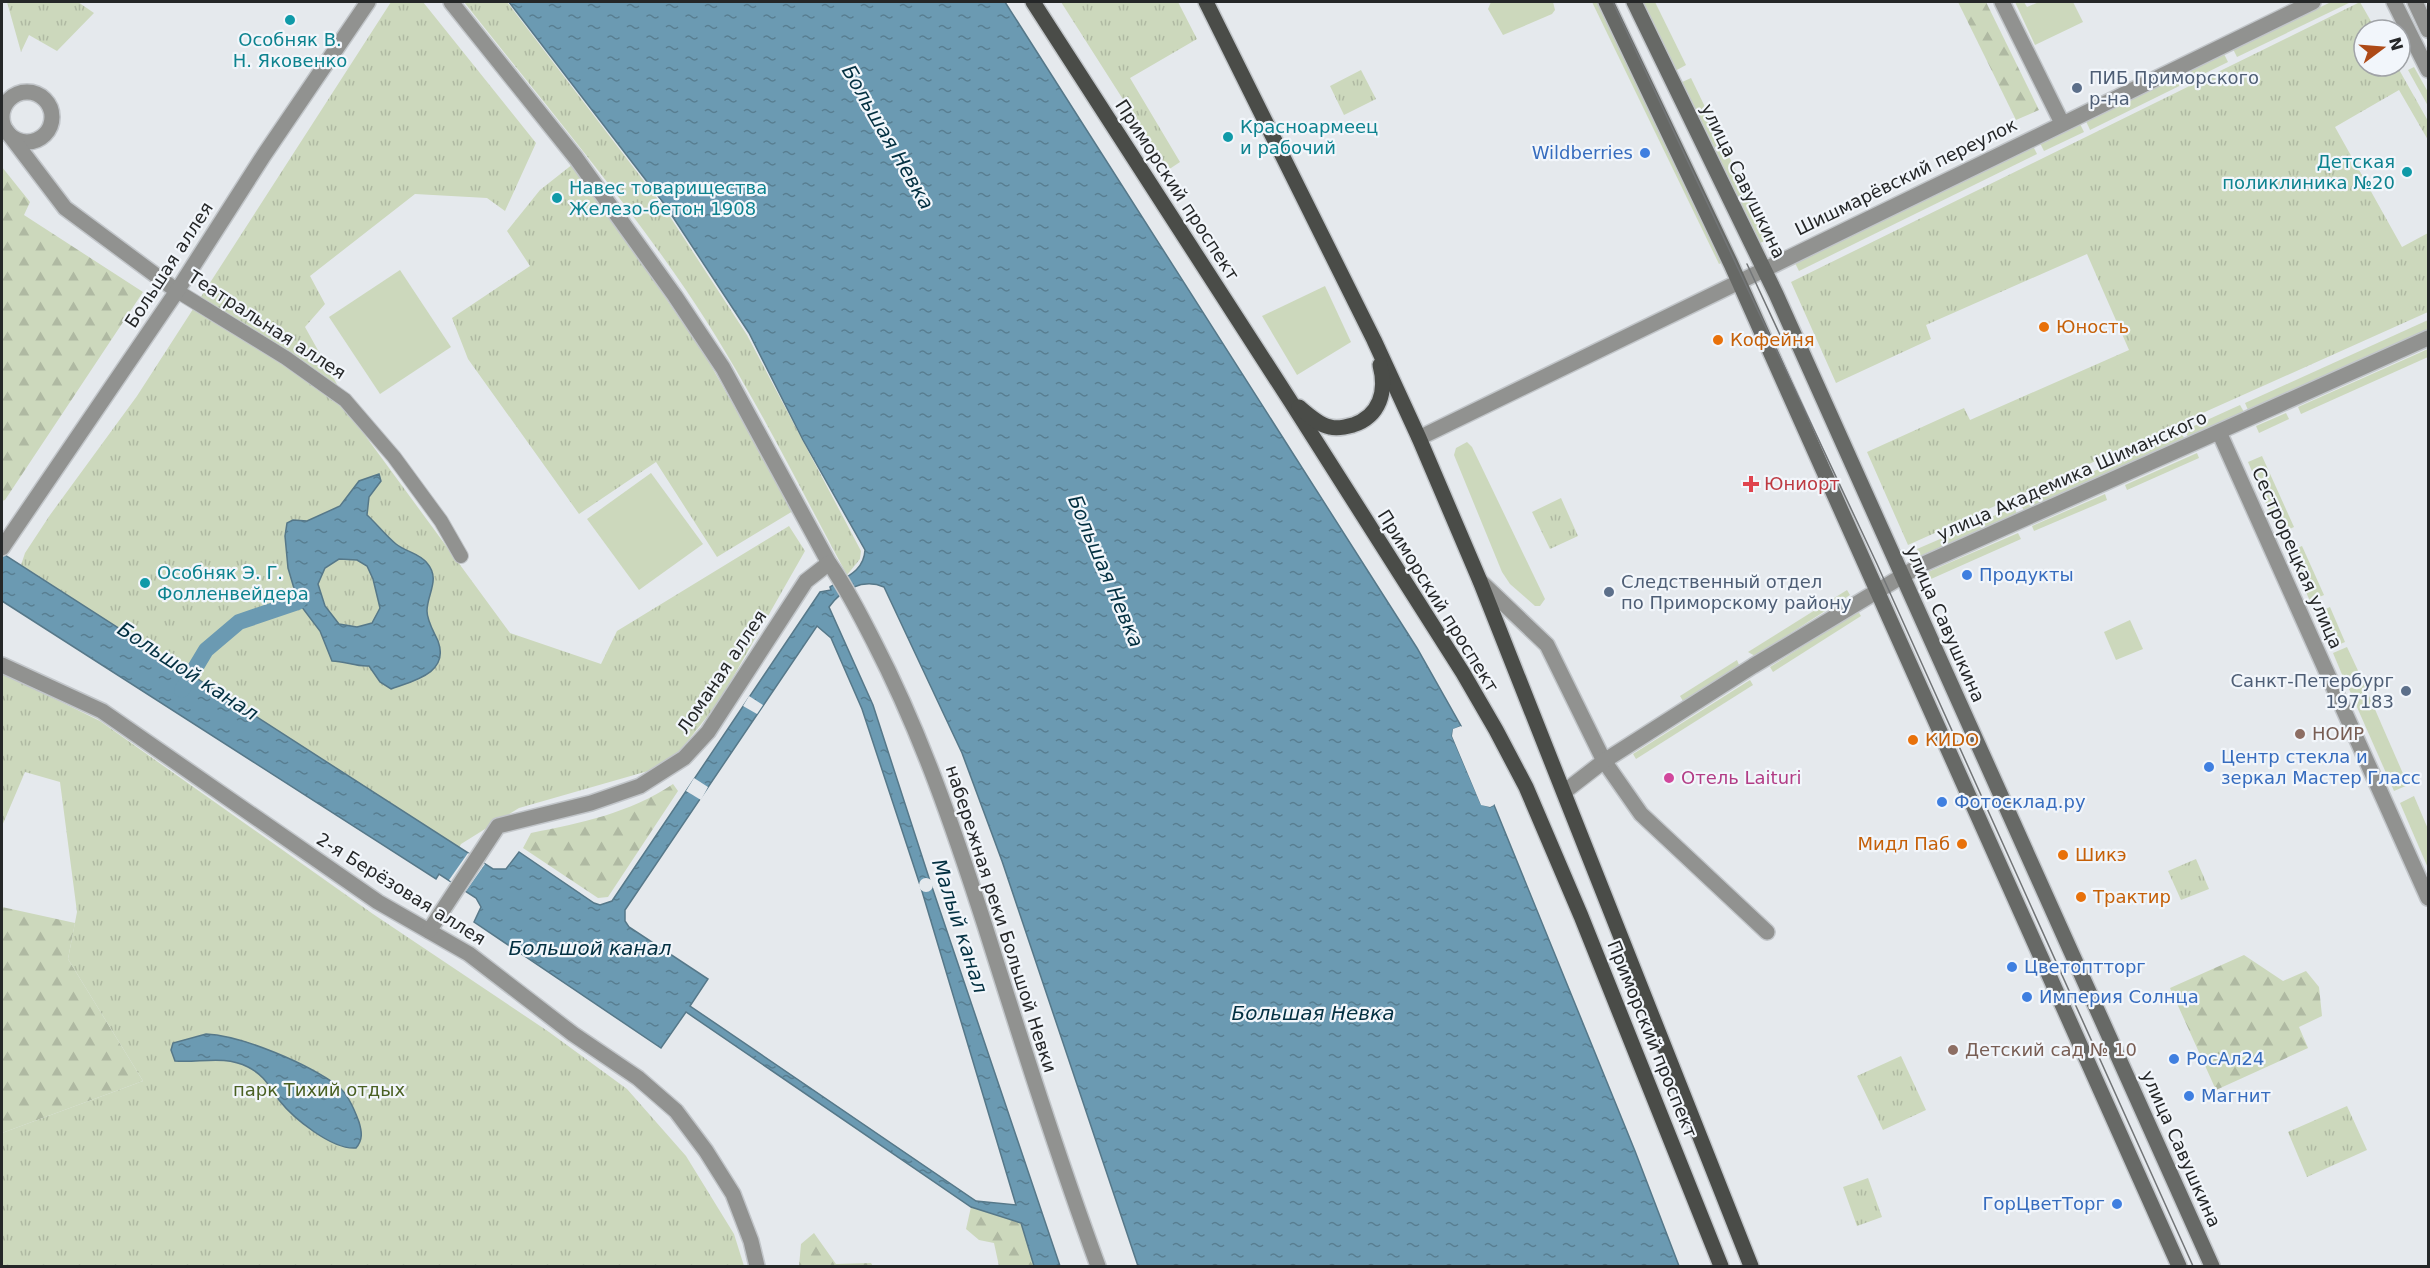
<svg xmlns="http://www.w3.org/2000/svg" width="2430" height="1268" viewBox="0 0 2430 1268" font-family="'DejaVu Sans',sans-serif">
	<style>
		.grass { fill: #ccd8bc }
		.forest { fill: url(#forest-firs) }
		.park { fill: url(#park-tufts) }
		.water { fill: url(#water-ripples); stroke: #567889; stroke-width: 1.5; fill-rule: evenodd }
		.pier { fill: #e5e9ed }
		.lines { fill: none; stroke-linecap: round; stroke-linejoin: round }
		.canal { stroke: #6b9ab2; stroke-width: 16 }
		.pedestrian-casing { stroke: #c2c6ca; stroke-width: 16 }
		.minor-casing { stroke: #c2c6ca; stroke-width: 18 }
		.tertiary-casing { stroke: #c2c6ca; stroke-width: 18 }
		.secondary-casing { stroke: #c2c6ca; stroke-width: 18 }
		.primary-casing { stroke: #c2c6ca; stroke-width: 18 }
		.pedestrian { stroke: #919290; stroke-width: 14 }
		.minor { stroke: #919290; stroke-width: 15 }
		.tertiary { stroke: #919290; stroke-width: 15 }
		.secondary { stroke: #676966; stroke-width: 15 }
		.primary { stroke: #4a4c48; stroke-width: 15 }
		.tram { stroke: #727577; stroke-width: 1.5 }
		.culture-dot { fill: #0f9aa8; stroke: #f2f6fb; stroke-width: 2 }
		.service-dot { fill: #5c6f8a; stroke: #f2f6fb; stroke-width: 2 }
		.shop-dot { fill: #3f7fe0; stroke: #f2f6fb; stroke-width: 2 }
		.food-dot { fill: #e8710a; stroke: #f2f6fb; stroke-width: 2 }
		.health-dot { fill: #e0444e; stroke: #f2f6fb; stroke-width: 2 }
		.education-dot { fill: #8d6e63; stroke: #f2f6fb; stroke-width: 2 }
		.hotel-dot { fill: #d1479c; stroke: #f2f6fb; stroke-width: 2 }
		.labels { text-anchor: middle; stroke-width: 4.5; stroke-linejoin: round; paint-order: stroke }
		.culture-label { font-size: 18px; fill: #0d838f; stroke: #f2f6fb; text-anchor: start }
		.service-label { font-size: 18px; fill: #4e5e75; stroke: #f2f6fb; text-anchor: start }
		.shop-label { font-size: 18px; fill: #366cbe; stroke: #f2f6fb; text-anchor: start }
		.street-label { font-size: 18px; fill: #252728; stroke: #f2f6fb }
		.food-label { font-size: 18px; fill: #c56008; stroke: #f2f6fb; text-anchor: start }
		.health-label { font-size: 18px; fill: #be3a42; stroke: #f2f6fb; text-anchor: start }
		.education-label { font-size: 18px; fill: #785e54; stroke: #f2f6fb; text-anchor: start }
		.hotel-label { font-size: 18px; fill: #b23c85; stroke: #f2f6fb; text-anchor: start }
		.park-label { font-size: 18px; fill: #4a6022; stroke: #f2f6fb }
		.water-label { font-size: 20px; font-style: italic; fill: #033041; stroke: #f2f6fb }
	</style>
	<defs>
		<pattern id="forest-firs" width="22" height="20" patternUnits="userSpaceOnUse" patternTransform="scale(1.5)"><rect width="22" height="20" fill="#ccd8bc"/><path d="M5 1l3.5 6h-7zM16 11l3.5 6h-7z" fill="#afb9a2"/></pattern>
		<pattern id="park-tufts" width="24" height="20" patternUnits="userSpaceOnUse" patternTransform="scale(1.5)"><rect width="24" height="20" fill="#ccd8bc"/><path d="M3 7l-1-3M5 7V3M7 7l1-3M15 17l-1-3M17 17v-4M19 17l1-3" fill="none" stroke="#afb9a2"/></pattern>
		<pattern id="water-ripples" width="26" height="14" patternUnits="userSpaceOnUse" patternTransform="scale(1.5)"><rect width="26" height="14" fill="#6b9ab2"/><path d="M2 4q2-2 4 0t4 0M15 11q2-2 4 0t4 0" fill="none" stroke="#587e91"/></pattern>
	</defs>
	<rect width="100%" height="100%" fill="#e5e9ed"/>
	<!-- grass -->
	<g class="grass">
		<polygon points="1491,2 1553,2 1555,10 1552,14 1503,35 1488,9"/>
		<polygon points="1592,2 1599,2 1725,261 1719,264"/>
		<polygon points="1641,2 1655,2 1686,65 1675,71"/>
		<polygon points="2015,2 2024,2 2027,7 2039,2 2073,2 2083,22 2035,45"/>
		<polygon points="2331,2 2351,2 2237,57 2233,49"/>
		<polygon points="2224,54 2228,62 2090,130 2086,121"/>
		<polygon points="2414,67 2428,92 2428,106 2408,70"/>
		<polygon points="1691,78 1769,239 1758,244 1680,83"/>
		<polygon points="2080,124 2084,132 2044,151 2040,143"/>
		<polygon points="2033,146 2037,154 1799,271 1795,263"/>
		<polygon points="400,270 451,347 380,394 329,317"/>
		<polygon points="1325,286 1351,342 1297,375 1262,316"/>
		<polygon points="2428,320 2428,329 2248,410 2245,403"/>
		<polygon points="2428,349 2428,357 2301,414 2298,407"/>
		<polygon points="2240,405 2244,412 2188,437 2185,430"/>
		<polygon points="2286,413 2289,419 2259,433 2256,426"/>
		<polygon points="2181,432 2184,438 2024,511 2021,504"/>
		<polygon points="1467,442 1472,447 1545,599 1540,606 1535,606 1510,584 1502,572 1454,455 1456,448"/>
		<polygon points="2197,453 2199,458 2127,490 2125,485"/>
		<polygon points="2262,456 2294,527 2279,534 2248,462"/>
		<polygon points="651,473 703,544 639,590 587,519"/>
		<polygon points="2105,494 2107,500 2034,531 2032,526"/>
		<polygon points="2014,507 2017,514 1920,556 1917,549"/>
		<polygon points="2018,533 2021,539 1931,579 1928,572"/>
		<polygon points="2302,546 2324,595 2310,601 2288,552"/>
		<polygon points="1847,590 1850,595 1755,656 1748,652"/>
		<polygon points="2330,607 2345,642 2331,648 2315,614"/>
		<polygon points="1858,611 1861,616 1773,672 1770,667"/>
		<polygon points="2130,620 2143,649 2116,660 2104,632"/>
		<polygon points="2347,647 2361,677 2346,684 2333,653"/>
		<polygon points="1737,660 1739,665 1683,701 1680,696"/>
		<polygon points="1750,680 1753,685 1636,759 1633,754"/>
		<polygon points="2363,682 2408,785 2394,791 2349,689"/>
		<polygon points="2414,796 2428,829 2428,868 2400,803"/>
	</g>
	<!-- forest -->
	<g class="forest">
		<polygon points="1958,2 1986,2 2039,110 2016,120"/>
		<polygon points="2,167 30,202 24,215 143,292 5,500 2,501"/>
		<path d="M673,784L678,791L608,897L598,898L523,848L531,833C581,823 630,813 673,784Z"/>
		<polygon points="2,907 75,923 68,959 143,1081 2,1133"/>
		<polygon points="2244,955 2283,981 2306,971 2319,987 2322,1016 2299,1027 2308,1048 2216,1090 2170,988"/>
		<polygon points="971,1207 1021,1223 1034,1266 999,1266 994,1243 979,1240 966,1229"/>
		<polygon points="814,1233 836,1264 871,1263 873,1266 799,1266 801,1244"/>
	</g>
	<!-- park -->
	<g class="park">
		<polygon points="7,2 78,2 94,13 57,51 29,35 21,52"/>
		<polygon points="391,2 423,2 536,143 505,211 487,198 415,194 310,276 325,304 305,327 367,438 510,633 601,664 617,631 789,526 805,551 720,700 669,765 519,808 461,844 459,848 21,565 25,553 50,515 137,396"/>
		<path d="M464,2H507L663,206L747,335L861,551L860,559L847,575C795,479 747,380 686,290C618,190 539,97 464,2Z"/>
		<polygon points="1061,2 1178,2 1197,39 1130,78 1180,162 1168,170"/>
		<polygon points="2360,2 2376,30 2364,30 2364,66 2397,66 2428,121 2428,140 2399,90 2335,127 2402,247 2428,233 2428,312 1908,545 1867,452 1964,408 1970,420 2129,350 2087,254 1926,325 1931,339 1836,383 1791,282"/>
		<polygon points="1361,70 1376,99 1344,115 1330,86"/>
		<polygon points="573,164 705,355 793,511 717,557 656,462 579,514 468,359 452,318 530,266 507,231 540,190"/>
		<polygon points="1561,498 1578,536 1550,549 1532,512"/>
		<polygon points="2,673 100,721 373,914 549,1032 627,1089 686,1156 734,1234 744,1266 2,1266 2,1133 143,1081 68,959 77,912 60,782 25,772 2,826"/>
		<polygon points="2196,859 2209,889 2181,900 2168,871"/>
		<polygon points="1901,1056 1926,1110 1883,1130 1857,1076"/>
		<polygon points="2347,1106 2367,1150 2307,1177 2288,1132"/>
		<polygon points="1868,1178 1882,1217 1857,1226 1843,1187"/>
	</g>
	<!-- water -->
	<g class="water">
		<path d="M509,2H1005L1417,648L1461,726L1453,730L1452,736L1481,804L1490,807L1494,805L1635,1151L1679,1266H1138L1002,861L962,753L884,587C863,578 841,590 829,607L873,705L931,884L1060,1266H1034L1021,1223L971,1207L686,1012L661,1048L474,922L481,907L476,898L439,874L436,879L2,601V553L493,869H506L519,852L594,903L600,905L612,901L820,592L831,590L830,587C846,577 864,571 865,550L803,440L749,333L665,205ZM817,626L831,638L862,709L921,888L1016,1205L976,1201L690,1006L708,979L629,927L625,921V910Z"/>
		<path d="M379,474L381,481L369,497L367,515C377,524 385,535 396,544C406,552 419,553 427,563C441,579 427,594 427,611C427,621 434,632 438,641C450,673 413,681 391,689L380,682L369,666C356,667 345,661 332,661L320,631L298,602L288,568L285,536L287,523L293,520L307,521L340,506L359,481ZM339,559L357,560L367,566L373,579L380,608L372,623L357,627L339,624L325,606L318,584L325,568Z"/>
		<path d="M206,1034C244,1036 308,1064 338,1086C348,1094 355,1111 359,1122C362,1132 363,1140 356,1148C332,1150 293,1118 279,1100C269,1086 264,1075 248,1067C224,1055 200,1063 175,1061L171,1050L173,1043Z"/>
	</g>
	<!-- pier -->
	<g class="pier">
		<polygon points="749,696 763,705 757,714 743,706"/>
		<polygon points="1461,726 1462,729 1455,732 1455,736 1483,803 1493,802 1494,805 1490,807 1481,805 1452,736 1453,729"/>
		<polygon points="694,778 708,787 701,800 686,791"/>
		<polygon points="468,853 485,864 466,891 449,880"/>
		<circle cx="926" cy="885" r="7"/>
	</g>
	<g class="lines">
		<!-- canal -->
		<polyline class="canal" points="182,690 206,650 239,622 298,602"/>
		<!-- pedestrian casing -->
		<g class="pedestrian-casing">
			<polyline id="pedestrian" points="177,291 286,358 345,400 394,457 441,521 461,556"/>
		</g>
		<!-- minor casing -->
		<g class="minor-casing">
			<g id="minor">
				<path d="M451,2L576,158L675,296L723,368L829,563C847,588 860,615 874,642C921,733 954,829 985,926C1021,1040 1057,1154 1098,1266"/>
				<polyline points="2002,2 2062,123"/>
				<circle cx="27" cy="117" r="25"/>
				<polyline points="2,125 65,208 177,291"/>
				<polyline points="2219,432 2428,898"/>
				<polyline points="2,548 177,291 264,155 368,2"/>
				<polyline points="1480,581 1547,645 1604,761 1641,814 1767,932"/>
				<polyline points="2,665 102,711 378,902 469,954 573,1034 638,1078 676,1111 706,1151 733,1194 751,1241 757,1266"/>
				<polyline points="429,931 498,826 591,803 640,786 684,758 708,732 806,581 829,563"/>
			</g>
		</g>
		<!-- tertiary casing -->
		<g class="tertiary-casing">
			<g id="tertiary">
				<polyline points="2394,2 2428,70"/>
				<polyline points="2415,2 2428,30"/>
				<polyline points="1419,438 2313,2"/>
				<polyline points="1564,792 1604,761 1753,666 1919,566 2428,338"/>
			</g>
		</g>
		<!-- secondary casing -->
		<g class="secondary-casing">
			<g id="secondary">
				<polyline points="1606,2 1731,264 2179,1266"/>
				<polyline points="1634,2 1776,294 2212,1266"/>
			</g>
		</g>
		<!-- primary casing -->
		<g class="primary-casing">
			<g id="primary">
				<polyline points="1033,2 1291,402 1463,673 1496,730 1526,787 1581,916 1721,1266"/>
				<polyline points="1206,2 1374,340 1419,438 1480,581 1751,1266"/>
				<path d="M1299,407C1307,414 1319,425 1330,427C1337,429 1346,427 1353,425C1380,416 1387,391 1380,365"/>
			</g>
		</g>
		<!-- pedestrian -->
		<use href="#pedestrian" class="pedestrian"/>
		<!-- minor -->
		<use href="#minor" class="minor"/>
		<!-- tertiary -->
		<use href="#tertiary" class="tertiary"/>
		<!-- secondary -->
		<use href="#secondary" class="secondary"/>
		<!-- primary -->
		<use href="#primary" class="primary"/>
		<!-- tram -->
		<g class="tram">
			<polyline points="1613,2 1877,564 2193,1266"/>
			<polyline points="1747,264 1781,337"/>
		</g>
	</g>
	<!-- markers -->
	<g class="culture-dot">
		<circle cx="290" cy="20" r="6"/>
		<circle cx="1228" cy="137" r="6"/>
		<circle cx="2407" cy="172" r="6"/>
		<circle cx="557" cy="198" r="6"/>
		<circle cx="145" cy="583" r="6"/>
	</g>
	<g class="service-dot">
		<circle cx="2077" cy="88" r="6"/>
		<circle cx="1609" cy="592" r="6"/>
		<circle cx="2406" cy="691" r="6"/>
	</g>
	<g class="shop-dot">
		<circle cx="1645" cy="153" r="6"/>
		<circle cx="1967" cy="575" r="6"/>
		<circle cx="2209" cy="767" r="6"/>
		<circle cx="1942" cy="802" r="6"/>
		<circle cx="2012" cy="967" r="6"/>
		<circle cx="2027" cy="997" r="6"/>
		<circle cx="2174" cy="1059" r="6"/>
		<circle cx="2189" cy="1096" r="6"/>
		<circle cx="2117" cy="1204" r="6"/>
	</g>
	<g class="food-dot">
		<circle cx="2044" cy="327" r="6"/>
		<circle cx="1718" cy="340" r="6"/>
		<circle cx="1913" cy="740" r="6"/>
		<circle cx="1962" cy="844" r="6"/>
		<circle cx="2063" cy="855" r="6"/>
		<circle cx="2081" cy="897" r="6"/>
	</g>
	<path class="health-dot" d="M1748 475h6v6h6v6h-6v6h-6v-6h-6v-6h6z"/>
	<g class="education-dot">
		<circle cx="2300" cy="734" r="6"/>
		<circle cx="1953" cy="1050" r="6"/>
	</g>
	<circle class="hotel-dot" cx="1669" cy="778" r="6"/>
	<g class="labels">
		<!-- culture labels -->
		<g class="culture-label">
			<text x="290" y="46" text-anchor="middle">Особняк В.<tspan x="290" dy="21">Н. Яковенко</tspan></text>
			<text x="1240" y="133">Красноармеец<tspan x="1240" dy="21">и рабочий</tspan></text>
			<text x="2395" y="168" text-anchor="end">Детская<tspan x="2395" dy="21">поликлиника №20</tspan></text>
			<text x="569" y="194">Навес товарищества<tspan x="569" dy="21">Железо-бетон 1908</tspan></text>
			<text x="157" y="579">Особняк Э. Г.<tspan x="157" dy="21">Фолленвейдера</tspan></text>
		</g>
		<!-- service labels -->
		<g class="service-label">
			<text x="2089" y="84">ПИБ Приморского<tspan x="2089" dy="21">р-на</tspan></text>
			<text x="1621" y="588">Следственный отдел<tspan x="1621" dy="21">по Приморскому району</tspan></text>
			<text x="2394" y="687" text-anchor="end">Санкт-Петербург<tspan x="2394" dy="21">197183</tspan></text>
		</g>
		<!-- shop labels -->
		<g class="shop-label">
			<text x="1633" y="159" text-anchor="end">Wildberries</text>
			<text x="1979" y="581">Продукты</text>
			<text x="2221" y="763">Центр стекла и<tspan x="2221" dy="21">зеркал Мастер Гласс</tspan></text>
			<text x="1954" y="808">Фотосклад.ру</text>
			<text x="2024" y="973">Цветоптторг</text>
			<text x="2039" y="1003">Империя Солнца</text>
			<text x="2186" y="1065">РосАл24</text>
			<text x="2201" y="1102">Магнит</text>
			<text x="2105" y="1210" text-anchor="end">ГорЦветТорг</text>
		</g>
		<!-- street labels -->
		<g class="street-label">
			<text transform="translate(1906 177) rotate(-26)" y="6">Шишмарёвский переулок</text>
			<text transform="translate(1743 181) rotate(64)" y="6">улица Савушкина</text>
			<text transform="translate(1177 190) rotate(57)" y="6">Приморский проспект</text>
			<text transform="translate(169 265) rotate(-57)" y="6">Большая аллея</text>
			<text transform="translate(267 325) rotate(33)" y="6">Театральная аллея</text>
			<text transform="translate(2072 476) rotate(-24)" y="6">улица Академика Шиманского</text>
			<text transform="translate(2297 558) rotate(66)" y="6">Сестрорецкая улица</text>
			<text transform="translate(1438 601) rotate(58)" y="6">Приморский проспект</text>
			<text transform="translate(1945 624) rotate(66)" y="6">улица Савушкина</text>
			<text transform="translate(722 672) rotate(-56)" y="6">Ломаная аллея</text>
			<text transform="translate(401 889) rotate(32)" y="6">2-я Берёзовая аллея</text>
			<text transform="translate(1001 919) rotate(72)" y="6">набережная реки Большой Невки</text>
			<text transform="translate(1652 1039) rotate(68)" y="6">Приморский проспект</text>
			<text transform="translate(2181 1149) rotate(66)" y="6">улица Савушкина</text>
		</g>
		<!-- food labels -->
		<g class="food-label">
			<text x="2056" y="333">Юность</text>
			<text x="1730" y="346">Кофейня</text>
			<text x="1925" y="746">КИDO</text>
			<text x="1950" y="850" text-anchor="end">Мидл Паб</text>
			<text x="2075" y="861">Шикэ</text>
			<text x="2093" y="903">Трактир</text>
		</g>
		<!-- health labels -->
		<g class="health-label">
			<text x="1764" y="490">Юниорт</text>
		</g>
		<!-- education labels -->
		<g class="education-label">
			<text x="2312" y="740">НОИР</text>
			<text x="1965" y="1056">Детский сад № 10</text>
		</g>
		<!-- hotel labels -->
		<g class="hotel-label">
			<text x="1681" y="784">Отель Laituri</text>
		</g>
		<!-- park labels -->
		<g class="park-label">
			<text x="319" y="1096">парк Тихий отдых</text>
		</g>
		<!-- water labels -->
		<g class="water-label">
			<text transform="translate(888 137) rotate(60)" y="7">Большая Невка</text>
			<text transform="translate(1106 571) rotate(67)" y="7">Большая Невка</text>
			<text transform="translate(188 671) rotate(33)" y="7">Большой канал</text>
			<text transform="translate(960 926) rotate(72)" y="7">Малый канал</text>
			<text x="590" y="955">Большой канал</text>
			<text x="1313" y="1020">Большая Невка</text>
		</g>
	</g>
	<!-- border -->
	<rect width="2430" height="1268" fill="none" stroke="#252728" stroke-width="6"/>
	<!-- north arrow -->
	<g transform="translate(2382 48) rotate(74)"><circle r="28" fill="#f2f6fb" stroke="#a0a3a7" stroke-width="1.5"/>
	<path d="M0-4.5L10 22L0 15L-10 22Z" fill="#ae4a17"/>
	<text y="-9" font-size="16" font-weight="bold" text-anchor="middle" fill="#252728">N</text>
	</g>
</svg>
